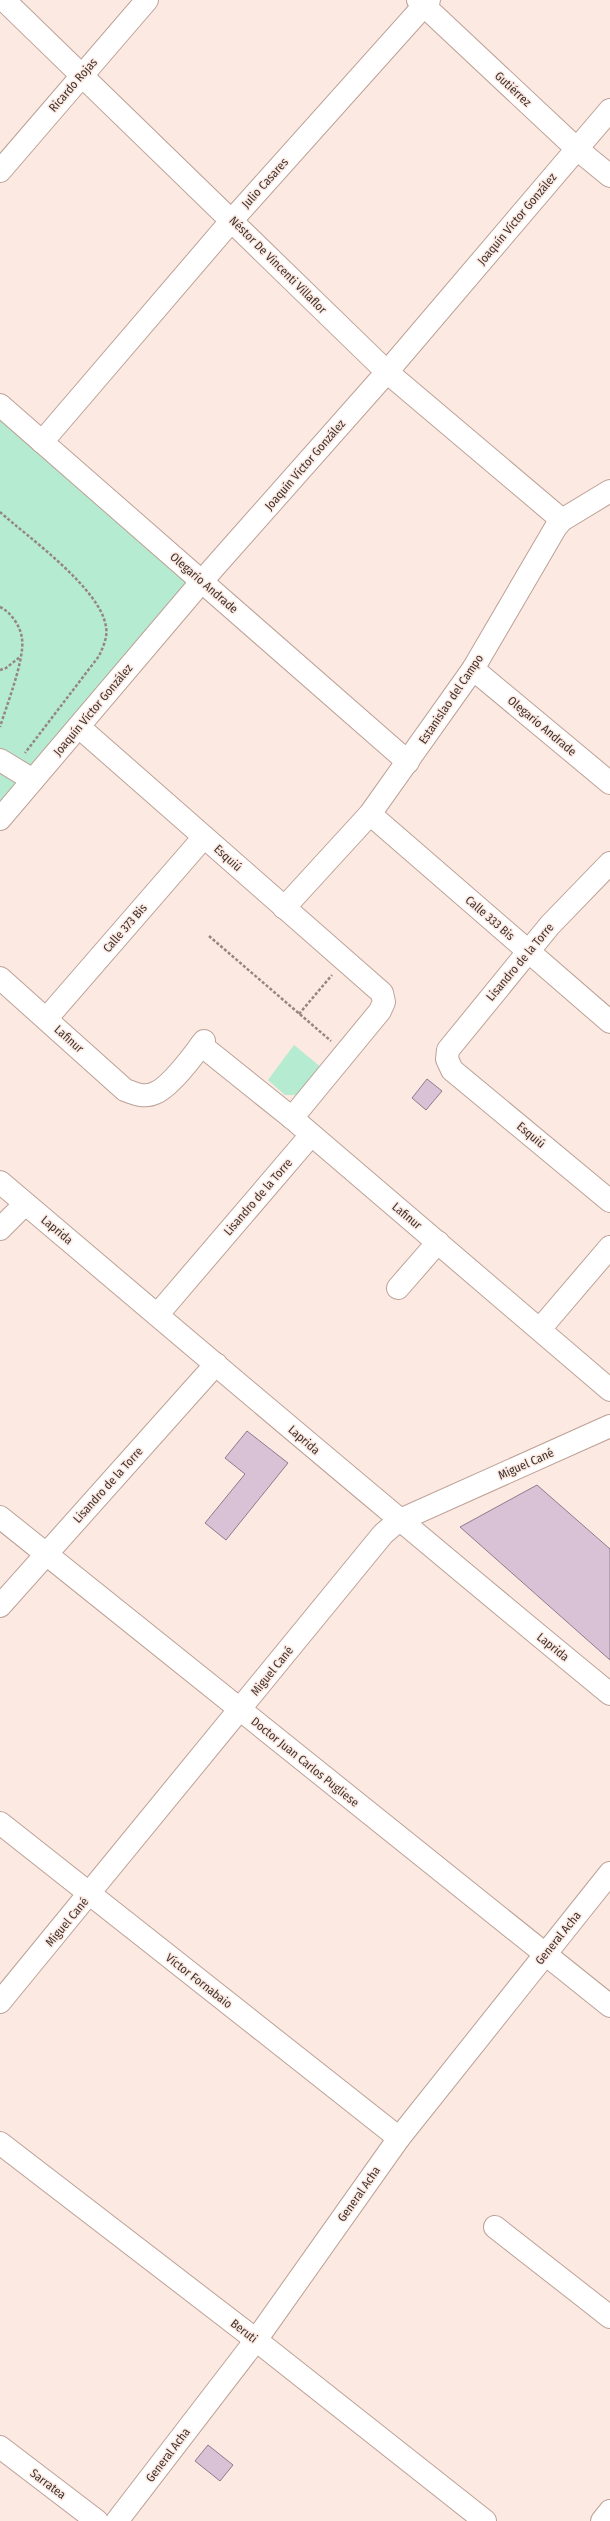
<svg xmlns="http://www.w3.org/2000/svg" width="610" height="2521" viewBox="0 0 610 2521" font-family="'Fira Sans Condensed',sans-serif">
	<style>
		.green { fill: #b4ebd1 }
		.building { fill: #d9c2d6; stroke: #8f7a8c }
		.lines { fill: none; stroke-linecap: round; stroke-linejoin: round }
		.minor-casing { stroke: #bda196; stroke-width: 24 }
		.path { stroke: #958680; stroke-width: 2.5; stroke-dasharray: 3 2; stroke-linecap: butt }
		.minor { stroke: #fff; stroke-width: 22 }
		.labels { text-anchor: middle; stroke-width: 3; stroke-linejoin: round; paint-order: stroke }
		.street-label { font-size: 12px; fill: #3f332e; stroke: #fbe9e2 }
	</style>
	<rect width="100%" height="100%" fill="#fbe9e2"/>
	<!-- green -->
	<g class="green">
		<polygon points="0,417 192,584 0,808"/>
		<polygon points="294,1045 322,1068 298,1095 285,1095 268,1080"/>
	</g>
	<!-- building -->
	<g class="building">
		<polygon points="427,1079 442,1091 426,1110 412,1098"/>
		<polygon points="247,1431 288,1463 226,1540 205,1523 245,1474 225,1458"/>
		<polygon points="537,1485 610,1549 610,1660 460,1527"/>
		<polygon points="208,2445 233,2465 220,2481 195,2461"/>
	</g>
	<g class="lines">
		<!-- minor casing -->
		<g class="minor-casing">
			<g id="minor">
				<polyline points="4,0 387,372 562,520"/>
				<polyline points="418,0 577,149 610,176"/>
				<polyline points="0,171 147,0"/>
				<polyline points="0,405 408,762"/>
				<polyline points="42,442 232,220 429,0"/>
				<polyline points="473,669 610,783"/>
				<polyline points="79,727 382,993 384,1002 380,1011 292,1118"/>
				<polyline points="0,760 33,780"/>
				<polyline points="370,814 610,1022"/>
				<polyline points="0,819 202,581 387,372 610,110"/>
				<polyline points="610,863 550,925 448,1050 447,1059 452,1070 610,1201"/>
				<polyline points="284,908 370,814 473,669 556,527 562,520 610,491"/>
				<path d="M0,978L125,1090C135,1094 145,1098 155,1093C170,1087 194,1055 204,1041"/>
				<polyline points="47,1018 204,837"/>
				<polyline points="201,1045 292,1118 610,1390"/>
				<path d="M0,1182C203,1354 405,1526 610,1694"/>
				<polyline points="0,1229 25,1204"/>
				<polyline points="398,1288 438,1242"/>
				<polyline points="158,1314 311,1135"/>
				<polyline points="540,1329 610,1247"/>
				<polyline points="0,1517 610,2006"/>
				<polyline points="0,1606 216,1364"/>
				<polyline points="0,1823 399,2138"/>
				<polyline points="0,2002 383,1534 398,1521 610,1426"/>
				<polyline points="0,2143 256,2340 485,2521"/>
				<polyline points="495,2227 610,2317"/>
				<polyline points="0,2447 97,2521"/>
				<polyline points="117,2521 256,2340 399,2138 610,1873"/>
				<polyline points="602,2521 610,2511"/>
			</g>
		</g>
		<!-- path -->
		<g class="path">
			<path d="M0,512C29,538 101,589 106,627C108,637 103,647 99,656L25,753"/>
			<path d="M0,607C11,612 21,627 22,639C25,659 6,707 0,727"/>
			<polyline points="0,670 6,668 20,657"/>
			<polyline points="209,936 331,1041"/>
			<polyline points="299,1014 332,975"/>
		</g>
		<!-- minor -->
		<use href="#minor" class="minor"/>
	</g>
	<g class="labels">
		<!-- street labels -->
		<g class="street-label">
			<text transform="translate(73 85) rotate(-49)" y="4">Ricardo Rojas</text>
			<text transform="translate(513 89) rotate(43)" y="4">Gutiérrez</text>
			<text transform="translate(265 183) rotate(-48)" y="4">Julio Casares</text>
			<text transform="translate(517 219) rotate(-50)" y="4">Joaquín Víctor González</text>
			<text transform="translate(278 265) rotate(45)" y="4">Néstor De Vincenti Villaflor</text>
			<text transform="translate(305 465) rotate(-49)" y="4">Joaquín Víctor González</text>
			<text transform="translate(204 583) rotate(41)" y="4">Olegario Andrade</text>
			<text transform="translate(451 699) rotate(-56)" y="4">Estanislao del Campo</text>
			<text transform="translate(93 710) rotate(-50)" y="4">Joaquín Víctor González</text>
			<text transform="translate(542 726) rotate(40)" y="4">Olegario Andrade</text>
			<text transform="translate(228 858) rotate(42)" y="4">Esquiú</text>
			<text transform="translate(490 918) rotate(41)" y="4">Calle 333 Bis</text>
			<text transform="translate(125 928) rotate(-49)" y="4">Calle 373 Bis</text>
			<text transform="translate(520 962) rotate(-50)" y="4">Lisandro de la Torre</text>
			<text transform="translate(69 1039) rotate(42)" y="4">Lafinur</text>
			<text transform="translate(531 1135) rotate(40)" y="4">Esquiú</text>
			<text transform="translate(258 1197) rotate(-49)" y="4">Lisandro de la Torre</text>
			<text transform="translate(407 1216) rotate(40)" y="4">Lafinur</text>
			<text transform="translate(57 1230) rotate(40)" y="4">Laprida</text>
			<text transform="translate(304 1440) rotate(41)" y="4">Laprida</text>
			<text transform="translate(526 1464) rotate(-24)" y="4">Miguel Cané</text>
			<text transform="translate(108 1485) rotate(-48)" y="4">Lisandro de la Torre</text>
			<text transform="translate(553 1647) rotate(39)" y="4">Laprida</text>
			<text transform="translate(272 1671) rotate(-51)" y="4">Miguel Cané</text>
			<text transform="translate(305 1762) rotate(39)" y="4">Doctor Juan Carlos Pugliese</text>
			<text transform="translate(67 1922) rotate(-50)" y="4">Miguel Cané</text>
			<text transform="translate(558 1938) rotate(-51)" y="4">General Acha</text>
			<text transform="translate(199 1981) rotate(38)" y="4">Víctor Fornabaio</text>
			<text transform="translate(359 2194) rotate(-55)" y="4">General Acha</text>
			<text transform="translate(244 2331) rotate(38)" y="4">Beruti</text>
			<text transform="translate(168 2455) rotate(-53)" y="4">General Acha</text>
			<text transform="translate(48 2484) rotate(37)" y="4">Sarratea</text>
		</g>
	</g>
</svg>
